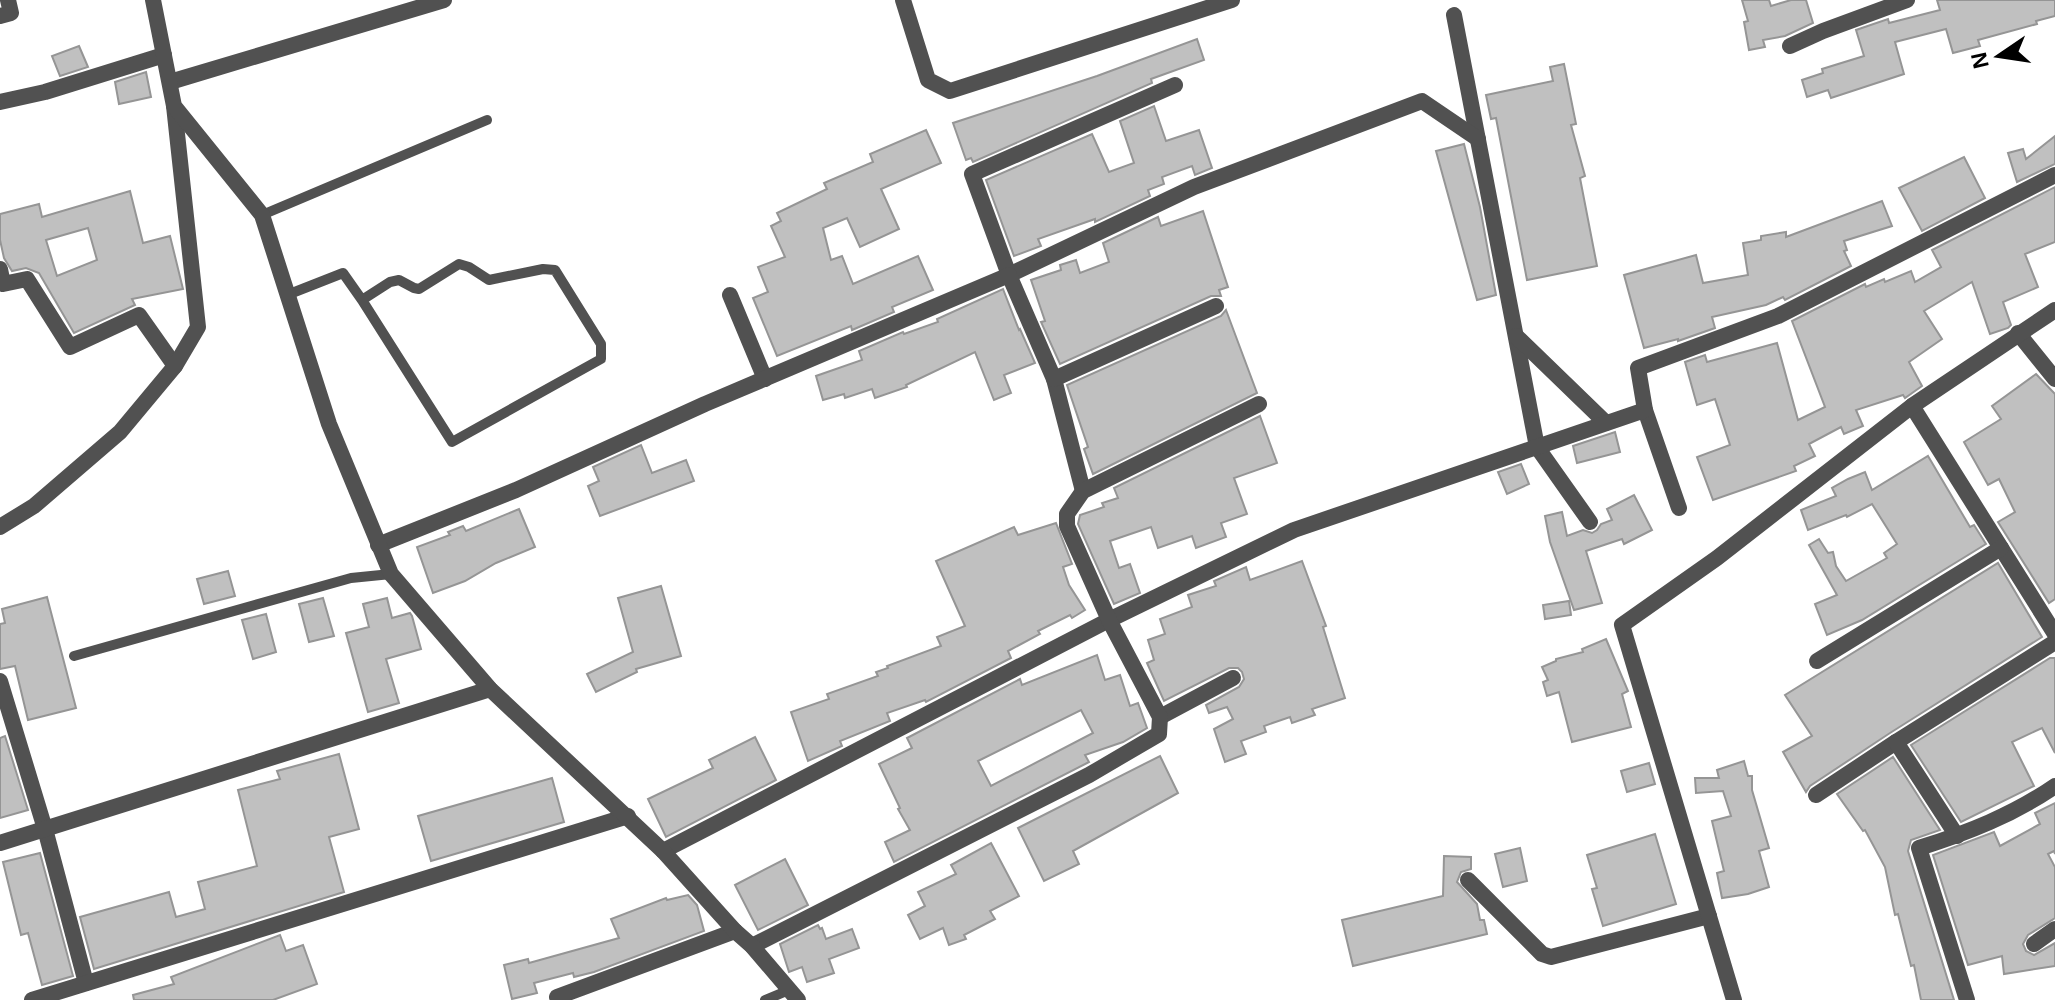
<svg xmlns="http://www.w3.org/2000/svg" width="2055" height="1000" viewBox="0 0 2055 1000" font-family="Helvetica,sans-serif">
	<style>
		.building { fill: #c0c0c0; stroke: #959595; stroke-width: 2; fill-rule: evenodd }
		.lines { fill: none; stroke-linecap: round; stroke-linejoin: round }
		.service { stroke: #515151; stroke-width: 10 }
		.minor { stroke: #515151; stroke-width: 16 }
		.tertiary { stroke: #515151; stroke-width: 16 }
	</style>
	<rect width="100%" height="100%" fill="#fff"/>
	<!-- building -->
	<g class="building">
		<polygon points="1742,0 1769,0 1771,6 1791,0 1806,0 1813,23 1785,36 1763,40 1765,47 1749,50 1744,22 1748,21"/>
		<polygon points="1937,0 2055,0 2055,16 2036,21 2037,24 1978,40 1980,46 1953,53 1946,29 1895,42 1904,74 1831,98 1828,90 1807,97 1802,80 1823,73 1822,69 1864,56 1856,30 1888,19 1889,23 1940,10"/>
		<polygon points="1197,39 1204,60 1151,79 1152,83 973,162 971,158 966,160 953,123 1097,76"/>
		<polygon points="79,46 88,67 60,76 52,56"/>
		<polygon points="1564,64 1576,124 1571,125 1585,176 1580,178 1597,266 1527,280 1496,118 1491,119 1486,95 1553,81 1550,67"/>
		<polygon points="146,72 151,97 119,104 115,82"/>
		<polygon points="1154,106 1166,141 1199,130 1212,168 1195,175 1192,166 1162,177 1164,184 1148,190 1150,196 1095,222 1095,219 1038,239 1041,246 1014,256 986,180 1092,134 1109,172 1134,163 1120,121"/>
		<polygon points="926,130 941,163 881,189 899,229 860,247 847,218 823,228 831,260 842,256 853,284 918,256 933,290 892,307 894,312 852,330 851,326 777,356 753,298 768,292 758,267 785,257 771,226 781,221 777,213 827,189 824,183 873,162 870,154"/>
		<polygon points="2055,136 2055,164 2017,182 2008,153 2023,149 2026,159"/>
		<polygon points="1464,144 1480,207 1496,295 1477,300 1436,151"/>
		<polygon points="1964,157 1985,198 1922,231 1899,188"/>
		<polygon points="2055,187 2055,242 2025,254 2038,287 2003,302 2011,325 2008,328 1990,334 1972,282 1924,311 1942,339 1909,362 1922,386 1905,398 1903,395 1856,410 1863,426 1844,434 1841,427 1809,444 1815,456 1794,466 1796,471 1713,500 1697,457 1730,445 1715,399 1697,405 1685,362 1705,355 1707,362 1777,343 1798,420 1825,407 1792,321 1865,284 1866,287 1884,279 1885,282 1911,271 1915,282 1941,267 1932,250"/>
		<path d="M130,191L143,243L170,236L183,289L132,299L135,305L74,333L39,273L26,268L12,271L4,258L0,240V214L39,204L42,217ZM88,228L97,260L57,276L46,240Z"/>
		<polygon points="1882,201 1892,226 1844,241 1847,250 1844,251 1851,266 1785,300 1783,297 1766,305 1712,317 1715,328 1678,341 1678,339 1644,348 1624,275 1696,255 1703,283 1748,275 1743,243 1761,240 1761,236 1786,232 1786,237"/>
		<polygon points="1203,211 1228,287 1219,290 1221,296 1211,296 1060,364 1041,322 1045,321 1031,280 1061,270 1060,265 1076,260 1080,273 1109,262 1103,243 1158,217 1161,226"/>
		<polygon points="1003,289 1019,330 1020,329 1035,363 1004,375 1011,393 994,400 975,352 906,385 907,387 875,398 872,389 845,398 844,394 823,400 816,376 862,360 859,351 903,332 904,334 938,322 937,319"/>
		<polygon points="1226,310 1257,393 1093,474 1084,449 1088,447 1067,385 1221,316"/>
		<polygon points="2036,374 2055,394 2055,599 2049,603 1998,522 2015,512 1999,479 1988,485 1964,442 2001,419 1992,406"/>
		<polygon points="1260,416 1277,463 1234,478 1247,514 1221,523 1226,537 1196,548 1192,536 1158,548 1151,527 1110,541 1119,568 1130,564 1140,593 1114,604 1078,524 1080,515 1104,507 1102,503 1118,498 1114,488"/>
		<polygon points="1615,432 1620,452 1577,463 1573,446"/>
		<polygon points="641,445 652,473 686,460 694,481 600,516 588,486 599,481 593,467"/>
		<polygon points="1928,456 1970,527 1974,525 1986,544 1862,620 1827,635 1815,604 1837,595 1809,545 1819,539 1828,553 1833,552 1836,566 1846,581 1887,558 1884,553 1897,544 1872,504 1847,517 1846,515 1808,530 1801,510 1836,496 1832,488 1848,479 1865,472 1872,490"/>
		<polygon points="1521,464 1529,484 1507,494 1498,472"/>
		<polygon points="1634,495 1652,530 1624,544 1622,539 1586,551 1602,603 1574,610 1550,542 1545,516 1562,512 1567,536 1583,530 1592,533 1597,530 1601,524 1612,520 1607,509"/>
		<polygon points="519,509 535,547 496,563 465,581 433,593 417,547 450,535 448,532 463,526 466,531"/>
		<polygon points="1056,523 1072,564 1063,567 1069,585 1085,610 1072,618 1070,615 1038,631 1040,634 1008,651 1011,658 926,702 925,700 887,713 890,721 840,741 842,746 808,761 791,712 829,699 827,694 878,676 876,672 888,668 887,666 941,646 937,637 965,626 936,561 1014,527 1018,535"/>
		<polygon points="1302,561 1326,626 1323,627 1345,698 1312,709 1315,715 1292,723 1290,717 1264,726 1266,732 1241,741 1246,754 1225,762 1214,729 1233,719 1227,707 1209,713 1206,705 1239,687 1244,679 1242,672 1238,668 1229,668 1164,701 1147,663 1154,660 1148,640 1165,634 1160,619 1192,607 1188,595 1216,586 1214,581 1246,567 1250,580"/>
		<polygon points="1998,563 2042,637 1890,733 1810,786 1806,792 1783,752 1812,736 1785,695"/>
		<polygon points="228,571 235,596 204,604 197,579"/>
		<polygon points="661,586 681,656 636,669 637,672 596,692 587,674 633,652 618,598"/>
		<polygon points="47,597 76,708 28,720 15,666 0,669 0,624 5,623 2,609"/>
		<polygon points="323,598 334,636 309,642 299,604"/>
		<polygon points="387,598 392,618 410,613 412,616 421,649 386,659 399,703 368,712 346,633 369,627 363,604"/>
		<polygon points="1569,601 1571,615 1545,619 1543,605"/>
		<polygon points="266,614 276,652 253,659 242,620"/>
		<polygon points="1606,639 1628,691 1622,694 1631,727 1572,742 1559,692 1547,696 1543,682 1548,680 1542,667 1556,661 1556,659 1583,652 1582,649"/>
		<path d="M1097,655L1105,680L1120,675L1130,706L1138,703L1147,728L1123,742L1085,755L1089,762L894,862L885,842L910,830L898,809L900,808L879,764L912,748L907,738L1020,679L1022,685ZM1081,710L1093,733L991,786L978,761Z"/>
		<polygon points="2050,658 2055,658 2055,753 2042,728 2012,742 2034,786 1961,822 1911,745"/>
		<polygon points="5,736 28,810 0,818 0,738"/>
		<polygon points="755,737 776,780 666,837 648,799 713,768 709,760"/>
		<polygon points="339,754 359,829 329,837 344,892 94,969 80,917 169,892 176,917 205,909 198,882 257,866 238,790 280,779 277,771"/>
		<polygon points="1160,756 1178,793 1073,851 1079,864 1044,881 1018,828"/>
		<polygon points="1893,757 1940,830 1911,840 1908,851 1954,1000 1921,1000 1914,965 1911,966 1898,914 1895,915 1885,867 1865,830 1863,831 1837,794"/>
		<polygon points="1744,761 1748,776 1752,776 1752,790 1769,848 1759,851 1769,887 1748,894 1722,898 1717,873 1724,871 1712,821 1731,816 1723,791 1696,793 1695,778 1719,778 1717,770"/>
		<polygon points="1649,763 1655,784 1627,792 1621,771"/>
		<polygon points="552,778 564,822 431,861 418,816"/>
		<polygon points="2055,803 2055,854 2054,851 2048,854 2055,867 2055,918 2028,935 2023,944 2026,951 2034,955 2055,943 2055,966 2004,974 2002,956 1968,965 1933,855 1994,832 2000,846 2040,824 2035,813"/>
		<polygon points="1655,834 1676,904 1603,926 1592,889 1597,888 1587,855"/>
		<polygon points="991,843 1019,896 990,911 995,919 964,935 966,939 949,945 943,928 920,939 908,915 925,906 918,892 956,874 951,865"/>
		<polygon points="1520,848 1527,881 1503,887 1495,854"/>
		<polygon points="40,853 73,976 42,985 28,933 21,935 3,862"/>
		<polygon points="1444,856 1471,857 1471,869 1461,872 1457,882 1477,904 1480,920 1484,920 1487,934 1353,966 1342,920 1443,896"/>
		<polygon points="785,859 808,905 758,930 735,885"/>
		<polygon points="688,895 697,905 704,931 594,972 574,977 573,973 534,983 537,993 512,999 504,965 528,959 529,963 619,938 611,919 666,898 667,900"/>
		<polygon points="818,925 820,929 822,928 826,939 852,929 859,948 829,959 834,973 807,982 802,967 789,972 780,944"/>
		<polygon points="280,935 286,951 303,945 317,984 273,1000 134,1000 133,995 174,984 171,977"/>
	</g>
	<g class="lines">
		<!-- service -->
		<g class="service">
			<polyline points="262,215 487,120"/>
			<polyline points="287,295 343,273 362,300 390,282 399,280 414,288 419,289 459,264 469,267 489,280 543,269 555,270 601,344 601,359 452,442 362,300"/>
			<polyline points="74,656 351,578 391,574"/>
			<polyline points="765,1000 789,990"/>
		</g>
		<!-- minor -->
		<g class="minor">
			<polyline points="903,0 928,80 950,91 1232,0"/>
			<polyline points="1454,15 1537,447 1590,522"/>
			<polyline points="0,16 11,13 8,0"/>
			<polyline points="1790,46 1823,31 1907,0"/>
			<polyline points="170,82 444,0"/>
			<polyline points="1175,85 972,174 1009,275 1194,187 1422,101 1478,139"/>
			<polyline points="0,102 45,92 164,55"/>
			<polyline points="0,269 3,284 27,279 70,347 139,315 175,366"/>
			<polyline points="730,295 765,379"/>
			<polyline points="2018,333 2055,379"/>
			<polyline points="1516,336 1606,423"/>
			<polyline points="1054,379 1083,491"/>
			<polyline points="1912,406 2055,634"/>
			<polyline points="1645,410 1679,508"/>
			<polyline points="0,527 34,506 120,432 175,366 198,327 174,106"/>
			<polyline points="378,545 516,490 705,404 1009,275 1054,379 1216,306"/>
			<polyline points="1817,661 2001,548"/>
			<polyline points="0,681 45,829 86,983"/>
			<polyline points="1160,717 1233,678"/>
			<polyline points="1816,795 1896,742"/>
			<polyline points="1957,836 1896,742 2055,642"/>
			<polyline points="0,843 490,689"/>
			<polyline points="663,851 1109,620 1294,530 1645,410 1638,368 1778,316 2055,175"/>
			<polyline points="1468,880 1542,954 1551,957 1709,916"/>
			<polyline points="2034,944 2055,929"/>
			<polyline points="752,946 1089,775 1159,734 1160,717 1109,620 1067,526 1067,514 1083,491 1259,404"/>
			<polyline points="557,997 735,931"/>
			<polyline points="32,1000 628,816"/>
			<polyline points="1734,1000 1622,625 1717,558 1912,406 2055,310"/>
			<path d="M1967,1000L1919,848C1967,833 2013,815 2055,786"/>
		</g>
		<!-- tertiary -->
		<polyline class="tertiary" points="153,0 174,106 262,215 329,424 391,574 490,689 663,851 735,931 752,946 798,1000"/>
	</g>
	<!-- north arrow -->
	<g transform="translate(1999 56) rotate(257)" stroke="#ffffff" stroke-width="6" paint-order="stroke">
	<path d="M0-6L14 30L0 20L-14 30Z" fill="#000000"/>
	<text y="-12" font-size="22" font-weight="bold" text-anchor="middle" fill="#000000">N</text>
	</g>
</svg>
